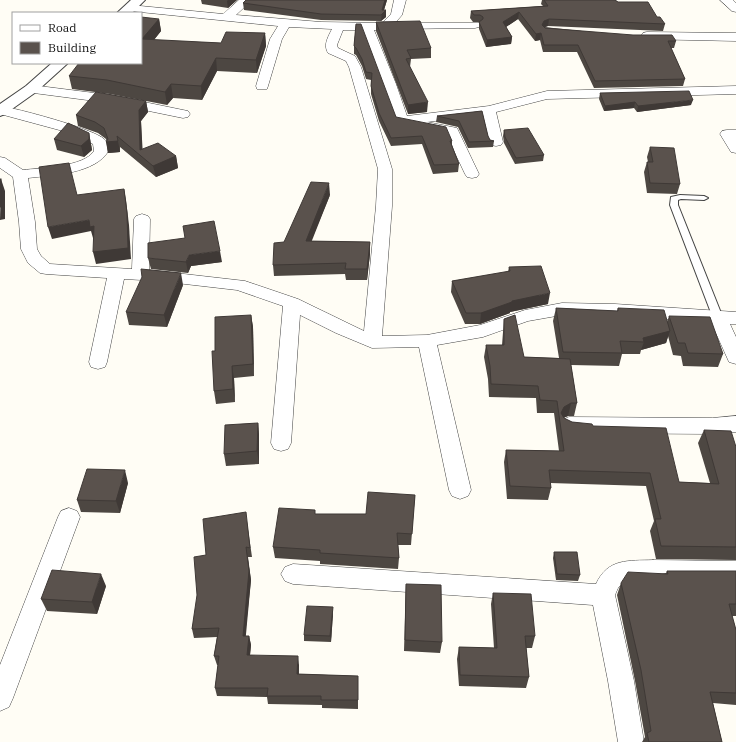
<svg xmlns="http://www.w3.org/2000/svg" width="736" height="742" viewBox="0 0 736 742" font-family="'IBM Plex Serif',serif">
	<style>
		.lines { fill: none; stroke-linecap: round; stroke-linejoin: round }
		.service-casing { stroke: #444; stroke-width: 2 }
		.minor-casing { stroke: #444; stroke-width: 1 }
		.tertiary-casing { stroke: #444; stroke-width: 2 }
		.service { fill: #fff; fill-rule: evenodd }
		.minor { fill: #fff; fill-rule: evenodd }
		.tertiary { fill: #fff; fill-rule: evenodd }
		.wall { fill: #4d4742 }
		.shaded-wall { fill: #3f3936 }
		.building { fill: #5a524d; stroke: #3f3936 }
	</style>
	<rect width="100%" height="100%" fill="#fffdf5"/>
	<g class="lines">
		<!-- service casing -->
		<g class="service-casing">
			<polygon id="service" points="680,195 704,196 708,198 704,200 681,199 678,200 678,205 723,318 721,320 718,321 713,318 670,205 671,197"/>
		</g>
		<!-- minor casing -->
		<g class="minor-casing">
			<g id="minor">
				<path d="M239,0H252L236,15L321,22L382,23L391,14L394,0H406L402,15L395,23H479L481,25L479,27L475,28L397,29L392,27L385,30H374L396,84L407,116L489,106L547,91L736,86V94L547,99L496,112L503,142L501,145L496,146L491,145L489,142L483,115L427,122L457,128L479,174L477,177L472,178L467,177L465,174L446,134L397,124L362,30H343L337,45L338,48L355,56L361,67L392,169V206L382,336L427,335L480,325L525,310L562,303L615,304L736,312V324H730L736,337V364L729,362L711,322L615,316L562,315L528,321L483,337L437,345L471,490L468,496L460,499L452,496L449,490L419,347L372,348L336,333L300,315L291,443L288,449L281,451L274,449L271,443L283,306L237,290L159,281L124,279L107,362L105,367L98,369L91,367L89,362L107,278L46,274L40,273L28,263L21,249L19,222L13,177L0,168V157L5,158L23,170C40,168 84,167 94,151L93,144L74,134L0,114V106C16,108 94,129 104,139C108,142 108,146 109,150C96,174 53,175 28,178L35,222L37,249L41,256L50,264L132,269L134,219L136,216L142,214L148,216L150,219L149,270L245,281L298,299L364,331L376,206L378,169L349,67L346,61L328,53C323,45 328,37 332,29L289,27L282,39L268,86L267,89H257L256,86L270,39L278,26L130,11L124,8L130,5L223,14Z"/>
				<polygon points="720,0 733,0 736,3 736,12 732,11"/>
				<polygon points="647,32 736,33 736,41 643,39 641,36 643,33"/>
				<polygon points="31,85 110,95 183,110 188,111 190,114 188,117 183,118 110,103 26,92 25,89 26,86"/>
				<polygon points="727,130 736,130 736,153 731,152 720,134 722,131"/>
				<polygon points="736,416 736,432 712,434 569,433 562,430 559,425 562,420 569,417 712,418"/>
				<polygon points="69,508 77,511 80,517 13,698 9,707 0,711 0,665 58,517 61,511"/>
				<path d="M653,560L736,561V581H636L623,582L618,588L615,595L634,681L644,742H618L608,681L593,605L293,584L285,581L281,574L285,567L293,564L596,584C608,558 628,561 653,560Z"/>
			</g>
		</g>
		<!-- tertiary casing -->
		<g class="tertiary-casing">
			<g id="tertiary">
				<polygon points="131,0 145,0 132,13 117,13"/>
				<polygon points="52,63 68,63 36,92 5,114 0,116 0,104 26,86"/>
			</g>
		</g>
		<!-- service -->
		<use href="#service" class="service"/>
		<!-- minor -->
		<use href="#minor" class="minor"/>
		<!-- tertiary -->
		<use href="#tertiary" class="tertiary"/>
	</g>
	<!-- wall -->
	<g class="wall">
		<polygon points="201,0 237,0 228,8 202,4"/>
		<polygon points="387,0 384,10 386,10 386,17 381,21 321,20 244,10 243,3"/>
		<polygon points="542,0 615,0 618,2 657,17 665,24 663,31 548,26 544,27 676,41 674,48 671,48 685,79 683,86 594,88 577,52 543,52 540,40 535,41 518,19 506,27 512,37 511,44 486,47 479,29 479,22 473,22 470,18 471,11 543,6 541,4"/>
		<polygon points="159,19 161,31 154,40 221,43 265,33 266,46 257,73 217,71 202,100 173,98 167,105 110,94 72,89 69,76"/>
		<polygon points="376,22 431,48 431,58 411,59 410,67 427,112 408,114 376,31"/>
		<polygon points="356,24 396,117 452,141 452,145 459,164 458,172 433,174 422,144 391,146 379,121 371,94 371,80 366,79 362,66 356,55 354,54 354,46"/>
		<polygon points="600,93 691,105 637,112 634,108 604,111 599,99"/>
		<polygon points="146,101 148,112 141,121 142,149 176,156 178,168 156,177 120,147 120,152 108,153 106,139 98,133 78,126 76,115"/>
		<polygon points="482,111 488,136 490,140 494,141 493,147 468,148 458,127 436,122 437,116"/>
		<polygon points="504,130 544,155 543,161 515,164 504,143 503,136"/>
		<polygon points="89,133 92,150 84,157 57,150 54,139"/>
		<polygon points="650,147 680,184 677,194 647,193 644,172 647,162 648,162 647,157"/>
		<polygon points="330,195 311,241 370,242 370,254 367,280 346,280 345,274 274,276 273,265 284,242"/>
		<polygon points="148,258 222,262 191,266 188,273 151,269"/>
		<polygon points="509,267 548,304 510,312 510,313 480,324 465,324 451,292 452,281 508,272"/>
		<polygon points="183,285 167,327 129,325 126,312"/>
		<polygon points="556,308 617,311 618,308 667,322 669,316 723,354 718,367 683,366 681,356 673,355 668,336 666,343 641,350 640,354 622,354 619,366 571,365 577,403 574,416 568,416 563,418 572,422 593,426 679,482 710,483 698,443 704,430 736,447 736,560 656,559 650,531 654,521 646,486 550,483 551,488 548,500 507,499 504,462 506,450 559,451 554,413 537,413 536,398 489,397 488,379 484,357 486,345 502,345 504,319 524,357 559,358 553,321"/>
		<polygon points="251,315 253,327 254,376 234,378 235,402 216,404 214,391 215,351"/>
		<polygon points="258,423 259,435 259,464 226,466 224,454"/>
		<polygon points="128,483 120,513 81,512 77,500"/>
		<polygon points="415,495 411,545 398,545 399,558 398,569 320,564 320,561 275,558 273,547 316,514 366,514"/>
		<polygon points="247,522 252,557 248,557 251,580 245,636 249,636 251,645 250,655 299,665 299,674 358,676 358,709 322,708 322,705 268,704 267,697 217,696 215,688 218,665 217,665 214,656 217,637 194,638 192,629 206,555"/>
		<polygon points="554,552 580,575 578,581 556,580 553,558"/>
		<polygon points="667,571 736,571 736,616 732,616 736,630 736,705 713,703 722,742 642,742 645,737 635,681 617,595 621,583 666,573"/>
		<polygon points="406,584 442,642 440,653 404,651"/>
		<polygon points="106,586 97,614 47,611 41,599"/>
		<polygon points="493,593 535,636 532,648 526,648 529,677 526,688 459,686 457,659 459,647 494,648 491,604"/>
		<polygon points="333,613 331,642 304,641 304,635"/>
	</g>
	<!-- shaded-wall -->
	<g class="shaded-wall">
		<polygon points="228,0 237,0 228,8 227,1"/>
		<polygon points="385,0 387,0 383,13 386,10 386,17 381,21 382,10"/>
		<polygon points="519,12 518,19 503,29 503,22"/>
		<polygon points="159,19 161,31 144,52 142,39"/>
		<polygon points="549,19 548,26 543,28 542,25 544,21"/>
		<polygon points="265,33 266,46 257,73 256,60"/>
		<polygon points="541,33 540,40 535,41 536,34"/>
		<polygon points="512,37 511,44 486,47 487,40"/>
		<polygon points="216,58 217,71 202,100 201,86"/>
		<polygon points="171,84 173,98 167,105 165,92"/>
		<polygon points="693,100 691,105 637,112 638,106"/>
		<polygon points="146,101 148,112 141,121 143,157 140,150 139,110"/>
		<polygon points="428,102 427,112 408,114 408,105"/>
		<polygon points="635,102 634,108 604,111 605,106"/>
		<polygon points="89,133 92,150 84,157 81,146"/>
		<polygon points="117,136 120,152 108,153 106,142"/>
		<polygon points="176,156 178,168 156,177 153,166"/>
		<polygon points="1,179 5,191 5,219 0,220"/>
		<polygon points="329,183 330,195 307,253 306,241"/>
		<polygon points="124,189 126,200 129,225 131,259 96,264 93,252"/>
		<polygon points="89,220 94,226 97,238 93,238 91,231 52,239 48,227"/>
		<polygon points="370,242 370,254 367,280 367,269"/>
		<polygon points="220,251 222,262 191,266 188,273 186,262 189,255"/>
		<polygon points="181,273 183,285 167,327 164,315"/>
		<polygon points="550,293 548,304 510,312 510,313 480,324 481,313 512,301"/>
		<polygon points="251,315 253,327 254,376 253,364"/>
		<polygon points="670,331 666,343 641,350 644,342 643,338"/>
		<polygon points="232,366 234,378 235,402 233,389"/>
		<polygon points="571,403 568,416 561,419 561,413 564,407"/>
		<polygon points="258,423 259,435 259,464 257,451"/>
		<polygon points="125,470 128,483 120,513 116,501"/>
		<polygon points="246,547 251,580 245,645 243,636"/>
		<polygon points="101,574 106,586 97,614 92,602"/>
		<polygon points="333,607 333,613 331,642 330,636"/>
		<polygon points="249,636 251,645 249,664 247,655"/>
		<polygon points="298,656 299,665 298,683 297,674"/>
	</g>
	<!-- building -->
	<g class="building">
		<polygon points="246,0 385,0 382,10 386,10 381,15 321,14 243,3"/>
		<polygon points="544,0 615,0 618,2 648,2 657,17 660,17 665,24 549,19 544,21 542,25 545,28 633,35 672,35 676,41 668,41 685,79 595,81 578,45 544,45 541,33 536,34 519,12 503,22 512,37 487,40 479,22 483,19 483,17 480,15 474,15 471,11 548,6"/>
		<polygon points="141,17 159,19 142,39 221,43 226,32 265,33 256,60 216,58 201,86 171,84 165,92 107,80 69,76 79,63 141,63"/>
		<polygon points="420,21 431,48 407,50 411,58 406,59 428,102 408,105 376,22"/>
		<polygon points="356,24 361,24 396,117 446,127 452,141 450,141 459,164 434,165 422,136 391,138 379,113 371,86 372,73 366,72 362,59 356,48 354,46"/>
		<polygon points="689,91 693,100 638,106 635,102 605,106 600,93"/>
		<polygon points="96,92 146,101 139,110 140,150 158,143 176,156 153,166 117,136 118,141 106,142 108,139 104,128 95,122 76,115"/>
		<polygon points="482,111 488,136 490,140 494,141 469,142 459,121 437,116"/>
		<polygon points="68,123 89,133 89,139 81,146 54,139"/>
		<polygon points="528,128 544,155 516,158 505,137 504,130"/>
		<polygon points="650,147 674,148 680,184 650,183 647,162 653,162"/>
		<polygon points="69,163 77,195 124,189 127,213 128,248 93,252 94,226 90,227 89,220 48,227 39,167"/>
		<rect x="0" y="179" width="1" height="28"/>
		<polygon points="311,182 329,183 306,241 370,242 367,269 345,269 346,263 273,265 274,243 284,242"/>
		<polygon points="214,221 220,251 189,255 186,262 148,258 148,243 185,238 183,226"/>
		<polygon points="541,266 550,293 512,301 512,302 481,313 466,313 452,281 510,271 509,267"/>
		<polygon points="141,269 181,273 164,315 126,312 142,277"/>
		<polygon points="556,308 618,311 618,308 664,310 670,331 643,338 644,342 620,341 622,353 563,352"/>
		<polygon points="251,315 253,364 232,366 233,389 214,391 212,351 215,351 215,317"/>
		<polygon points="515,315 524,357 570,359 577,403 571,403 564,407 561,413 564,418 572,422 592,424 593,426 666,428 679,482 719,484 704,430 731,431 736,447 736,547 661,546 655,519 661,519 650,473 549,470 551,488 510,486 506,450 564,451 557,401 540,400 538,386 491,384 490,366 486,345 504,345 504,319"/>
		<polygon points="669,316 710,317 723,354 688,353 685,343 678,343"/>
		<polygon points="258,423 257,451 224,454 225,425"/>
		<polygon points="87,469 125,470 116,501 77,500"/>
		<polygon points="368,492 415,495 412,534 397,533 399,558 320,553 320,550 273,547 279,508 315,510 315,514 366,514"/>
		<polygon points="246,512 250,548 246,547 249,571 243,636 249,636 247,655 298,656 297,674 358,676 358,700 321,700 321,696 267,696 268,688 215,688 219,656 214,656 219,628 192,629 197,595 194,557 206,555 203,519"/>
		<polygon points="554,552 577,552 580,575 557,574"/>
		<polygon points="52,570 101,574 92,602 41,599"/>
		<polygon points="667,571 736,571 736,604 729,604 736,630 736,693 710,692 722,742 649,742 647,733 651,731 641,670 621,583 628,572 668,574"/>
		<polygon points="406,584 441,585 442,642 405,640"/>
		<polygon points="493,593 531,594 535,636 525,636 529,677 460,675 459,647 497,648"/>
		<polygon points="307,606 333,607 330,636 304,635"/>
	</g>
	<!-- legend -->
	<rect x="12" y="12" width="130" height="52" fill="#ffffff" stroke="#a0a0a0"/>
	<rect x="20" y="25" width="20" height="6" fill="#ffffff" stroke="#a0a0a0"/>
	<text x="48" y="32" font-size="12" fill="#111111">Road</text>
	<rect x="20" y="42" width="20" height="12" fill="#5a524d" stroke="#a0a0a0"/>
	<text x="48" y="52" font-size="12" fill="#111111">Building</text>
</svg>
